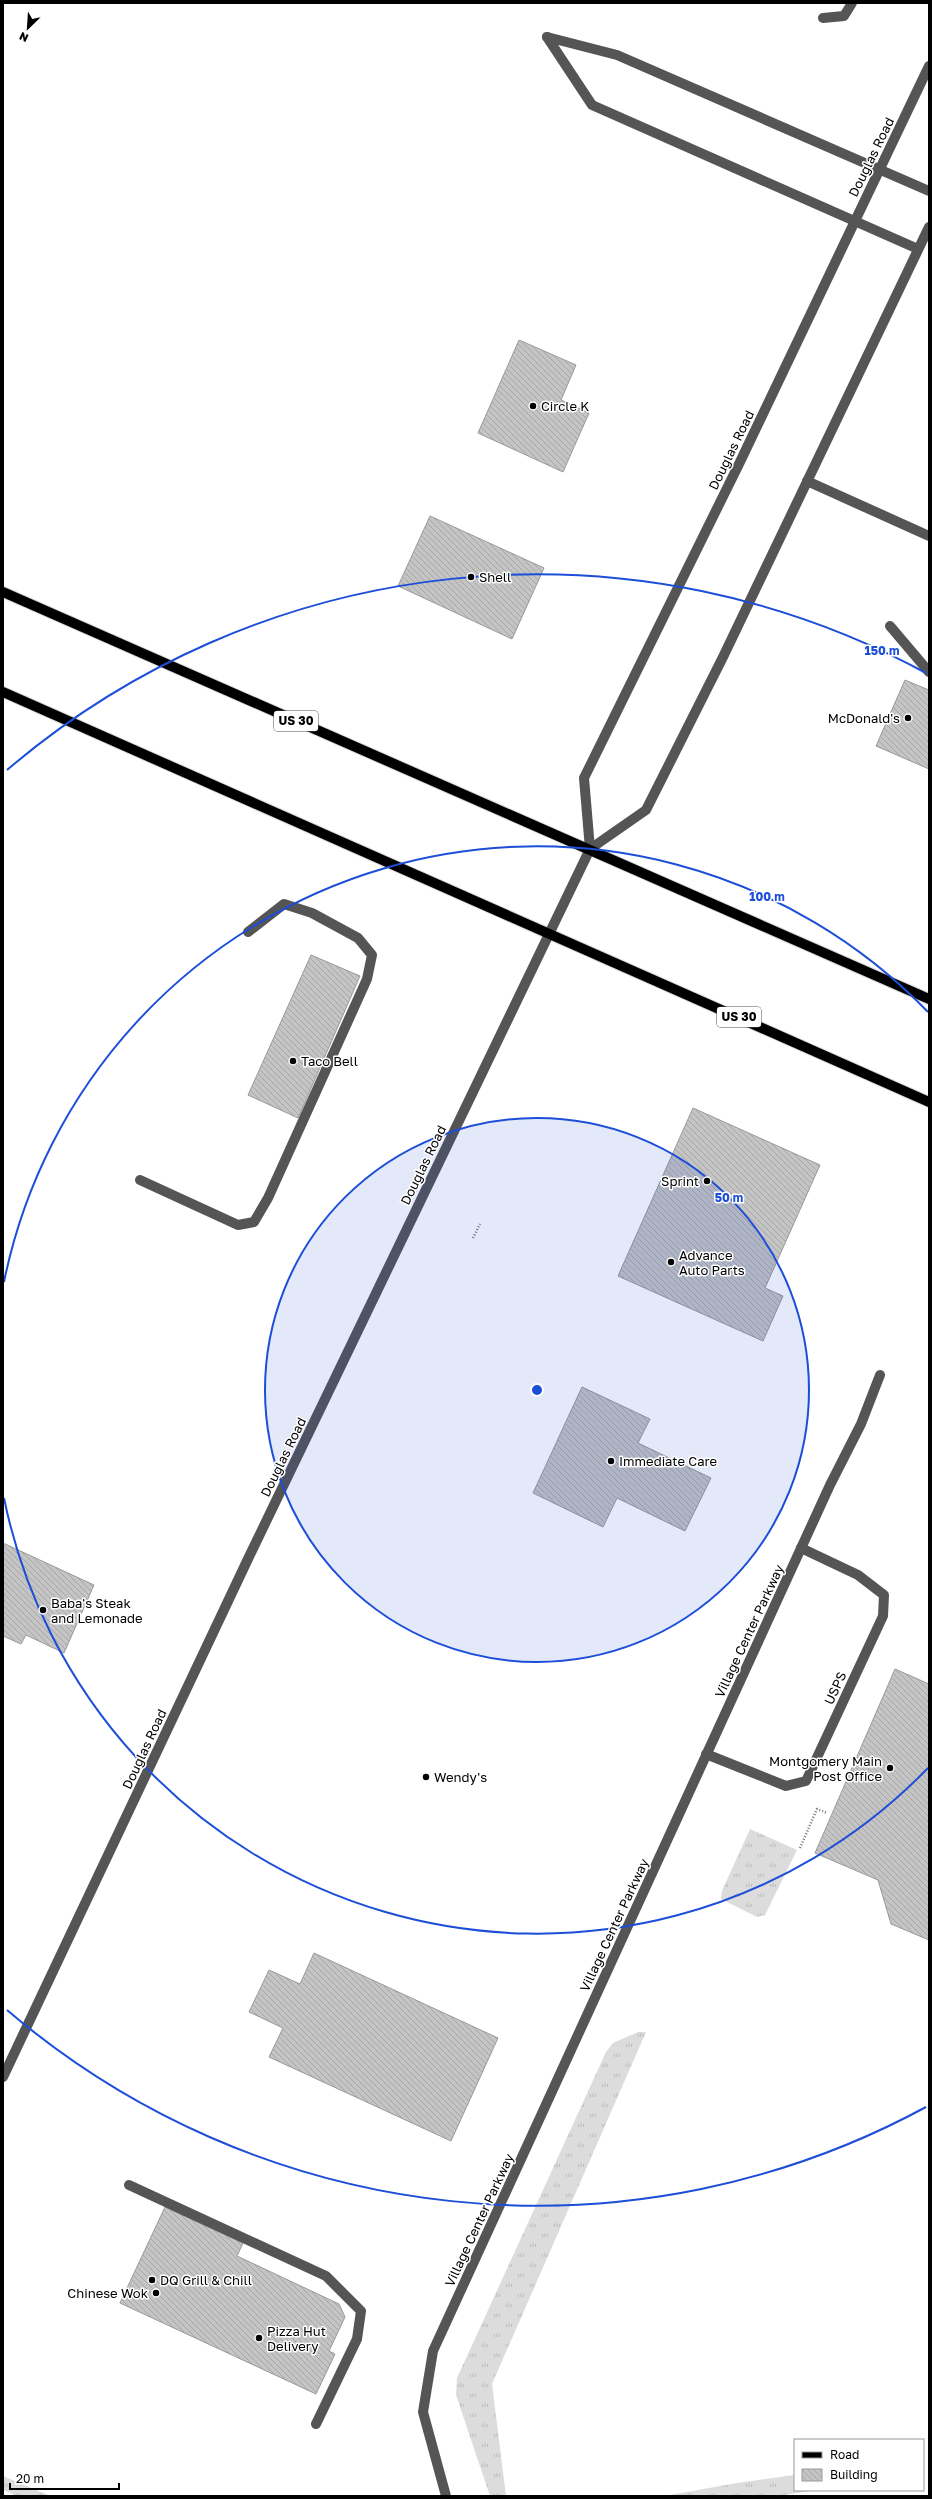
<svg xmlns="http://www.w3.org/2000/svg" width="932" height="2499" viewBox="0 0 932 2499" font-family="'Golos Text',sans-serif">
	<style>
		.grass { fill: url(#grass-tufts) }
		.building { fill: url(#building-back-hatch); stroke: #999 }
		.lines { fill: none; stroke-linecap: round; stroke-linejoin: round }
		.major-casing { stroke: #dbdbdb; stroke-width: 12 }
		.path { stroke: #777; stroke-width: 2.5; stroke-dasharray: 1 2; stroke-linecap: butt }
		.minor { stroke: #555; stroke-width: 10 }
		.major { stroke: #000; stroke-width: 10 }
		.ring { fill: none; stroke: #1d4ed8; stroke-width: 2 }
		.poi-dot { fill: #000; stroke: #fff; stroke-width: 1.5 }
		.labels { text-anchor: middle; stroke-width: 3; stroke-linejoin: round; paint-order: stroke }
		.shield { fill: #fff; stroke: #4c4c4c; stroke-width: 1 }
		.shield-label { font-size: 12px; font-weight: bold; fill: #000 }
		.street-label { font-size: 13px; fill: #000; stroke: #fff }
		.poi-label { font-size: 13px; fill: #000; stroke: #fff; text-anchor: start }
		.centre { fill: #1d4ed8; stroke: #fff; stroke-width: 2 }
		.ring-label { font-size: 12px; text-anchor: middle; font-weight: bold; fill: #1d4ed8; stroke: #fff; stroke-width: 3; stroke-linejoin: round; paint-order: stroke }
	</style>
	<defs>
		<pattern id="grass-tufts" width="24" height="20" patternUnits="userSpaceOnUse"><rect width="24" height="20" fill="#dcdcdc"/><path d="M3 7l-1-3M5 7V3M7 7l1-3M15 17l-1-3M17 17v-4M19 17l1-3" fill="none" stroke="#bbb"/></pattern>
		<pattern id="building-back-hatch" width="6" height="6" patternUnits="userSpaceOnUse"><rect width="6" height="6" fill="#c4c4c4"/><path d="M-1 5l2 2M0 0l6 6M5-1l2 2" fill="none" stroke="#a7a7a7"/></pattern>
	</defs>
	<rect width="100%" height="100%" fill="#fff"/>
	<!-- grass -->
	<g class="grass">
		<polygon points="750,1829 797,1850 765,1915 757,1917 721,1899 722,1891"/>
		<polygon points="638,2032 646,2032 492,2384 506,2496 490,2496 456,2395 457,2378 606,2052 613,2043"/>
		<polygon points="795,2475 795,2490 816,2490 778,2496 664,2496 737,2483"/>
		<polygon points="3,2476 50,2496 17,2496 3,2490"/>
	</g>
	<!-- building -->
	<g class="building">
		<polygon points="519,340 576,365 561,400 589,413 563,472 478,433"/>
		<polygon points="430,516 544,568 512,639 398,586"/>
		<polygon points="905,680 929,690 929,769 876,746"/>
		<polygon points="311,955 360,976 298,1118 248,1095"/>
		<polygon points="693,1108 820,1165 765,1288 783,1296 763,1341 618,1276"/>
		<polygon points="582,1387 650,1419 638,1443 711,1478 685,1531 617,1498 603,1527 533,1493"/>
		<polygon points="3,1543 94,1585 64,1653 26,1635 21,1644 3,1636"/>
		<polygon points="895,1669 929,1684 929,1940 891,1924 878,1880 815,1853"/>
		<polygon points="314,1953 498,2038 451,2141 269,2057 283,2028 249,2012 269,1970 300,1984"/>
		<polygon points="165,2207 243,2243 237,2256 339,2304 345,2317 329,2351 335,2354 316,2394 120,2303"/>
	</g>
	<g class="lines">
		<!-- major casing -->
		<g class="major-casing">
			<g id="major">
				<polyline points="3,592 929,999"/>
				<polyline points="3,692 929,1102"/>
			</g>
		</g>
		<!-- path -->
		<g class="path">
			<polyline points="473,1238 480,1224"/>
			<polyline points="800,1848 817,1809 827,1813"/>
		</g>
		<!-- minor -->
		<g class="minor">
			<polyline points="823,18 844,16 852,3"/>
			<polyline points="547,37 592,105 918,249"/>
			<polyline points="547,37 617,55 929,191"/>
			<polyline points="807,481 929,536"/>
			<polyline points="890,626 929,672"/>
			<polyline points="590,849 584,778 739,464 929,66"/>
			<polyline points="140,1180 238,1225 254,1222 268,1198 367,979 372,955 358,938 312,913 284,904 248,932"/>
			<polyline points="706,1754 786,1786 806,1781 883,1616 884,1595 858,1575 801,1548"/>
			<polyline points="3,2077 247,1561 590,849 646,810 723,657 929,227"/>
			<polyline points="129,2185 326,2276 361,2311 357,2339 316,2424"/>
			<polyline points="446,2496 423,2412 433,2351 830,1485 861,1424 880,1375"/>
		</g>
		<!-- major -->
		<use href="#major" class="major"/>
	</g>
	<!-- distance rings -->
	<circle cx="537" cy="1390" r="272" fill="#1d4ed8" fill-opacity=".12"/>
	<g class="ring">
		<circle cx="537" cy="1390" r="272"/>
		<path d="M928 1768A544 544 0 0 1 4 1498M4 1282A544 544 0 0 1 928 1012"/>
		<path d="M926 2107A816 816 0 0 1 7 2010M7 770A816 816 0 0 1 926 673"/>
	</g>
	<!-- markers -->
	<g class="poi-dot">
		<circle cx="533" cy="406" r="4"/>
		<circle cx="471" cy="577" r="4"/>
		<circle cx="908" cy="718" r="4"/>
		<circle cx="293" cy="1061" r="4"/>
		<circle cx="707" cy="1181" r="4"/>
		<circle cx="671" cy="1262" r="4"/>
		<circle cx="611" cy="1461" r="4"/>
		<circle cx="43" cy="1610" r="4"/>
		<circle cx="890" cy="1768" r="4"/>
		<circle cx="426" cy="1777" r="4"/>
		<circle cx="152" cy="2280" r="4"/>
		<circle cx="156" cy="2293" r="4"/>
		<circle cx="259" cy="2338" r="4"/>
	</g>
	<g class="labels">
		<!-- shield labels -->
		<g class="shield">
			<rect x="274" y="711" width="44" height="20" rx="3"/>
			<rect x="717" y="1007" width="44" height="20" rx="3"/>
		</g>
		<g class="shield-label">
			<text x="296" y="725">US 30</text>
			<text x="739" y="1021">US 30</text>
		</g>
		<!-- street labels -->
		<g class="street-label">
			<text transform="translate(871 157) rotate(-64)" y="5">Douglas Road</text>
			<text transform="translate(731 450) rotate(-64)" y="5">Douglas Road</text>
			<text transform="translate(423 1165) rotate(-64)" y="5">Douglas Road</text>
			<text transform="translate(283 1457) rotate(-64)" y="5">Douglas Road</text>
			<text transform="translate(749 1631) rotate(-65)" y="5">Village Center Parkway</text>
			<text transform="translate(835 1688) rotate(-65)" y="5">USPS</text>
			<text transform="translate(144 1749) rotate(-65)" y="5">Douglas Road</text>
			<text transform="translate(614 1925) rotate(-65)" y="5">Village Center Parkway</text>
			<text transform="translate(479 2220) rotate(-65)" y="5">Village Center Parkway</text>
		</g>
		<!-- poi labels -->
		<g class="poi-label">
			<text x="541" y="411">Circle K</text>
			<text x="479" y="582">Shell</text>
			<text x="900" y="723" text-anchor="end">McDonald's</text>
			<text x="301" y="1066">Taco Bell</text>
			<text x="699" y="1186" text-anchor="end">Sprint</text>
			<text x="679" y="1260">Advance<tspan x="679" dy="15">Auto Parts</tspan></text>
			<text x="619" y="1466">Immediate Care</text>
			<text x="51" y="1608">Baba's Steak<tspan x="51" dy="15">and Lemonade</tspan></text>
			<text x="882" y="1766" text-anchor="end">Montgomery Main<tspan x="882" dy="15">Post Office</tspan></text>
			<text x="434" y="1782">Wendy's</text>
			<text x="160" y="2285">DQ Grill &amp; Chill</text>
			<text x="148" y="2298" text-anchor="end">Chinese Wok</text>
			<text x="267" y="2336">Pizza Hut<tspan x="267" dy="15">Delivery</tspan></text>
		</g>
	</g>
	<circle cx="537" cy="1390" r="6" class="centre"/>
	<g class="ring-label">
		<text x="882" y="655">150 m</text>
		<text x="767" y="901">100 m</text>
		<text x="729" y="1202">50 m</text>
	</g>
	<!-- border -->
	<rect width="932" height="2499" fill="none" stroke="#000000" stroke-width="8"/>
	<!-- legend -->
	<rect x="794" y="2439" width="130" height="52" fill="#ffffff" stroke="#999999"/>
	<rect x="802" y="2452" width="20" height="6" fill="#000000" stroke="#999999"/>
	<text x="830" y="2459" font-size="12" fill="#000000">Road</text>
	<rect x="802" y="2469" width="20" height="12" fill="url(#building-back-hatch)" stroke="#999999"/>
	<text x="830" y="2479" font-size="12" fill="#000000">Building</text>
	<!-- north arrow -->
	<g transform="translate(28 28) rotate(205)" stroke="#ffffff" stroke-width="3" paint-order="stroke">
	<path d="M0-3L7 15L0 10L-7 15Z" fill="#000000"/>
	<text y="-6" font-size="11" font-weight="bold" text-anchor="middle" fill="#000000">N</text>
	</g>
	<!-- scale -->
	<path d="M10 2483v6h109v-6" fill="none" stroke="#000000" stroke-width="2"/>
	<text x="16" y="2483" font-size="12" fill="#000000" stroke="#ffffff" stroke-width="3" paint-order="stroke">20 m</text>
</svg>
